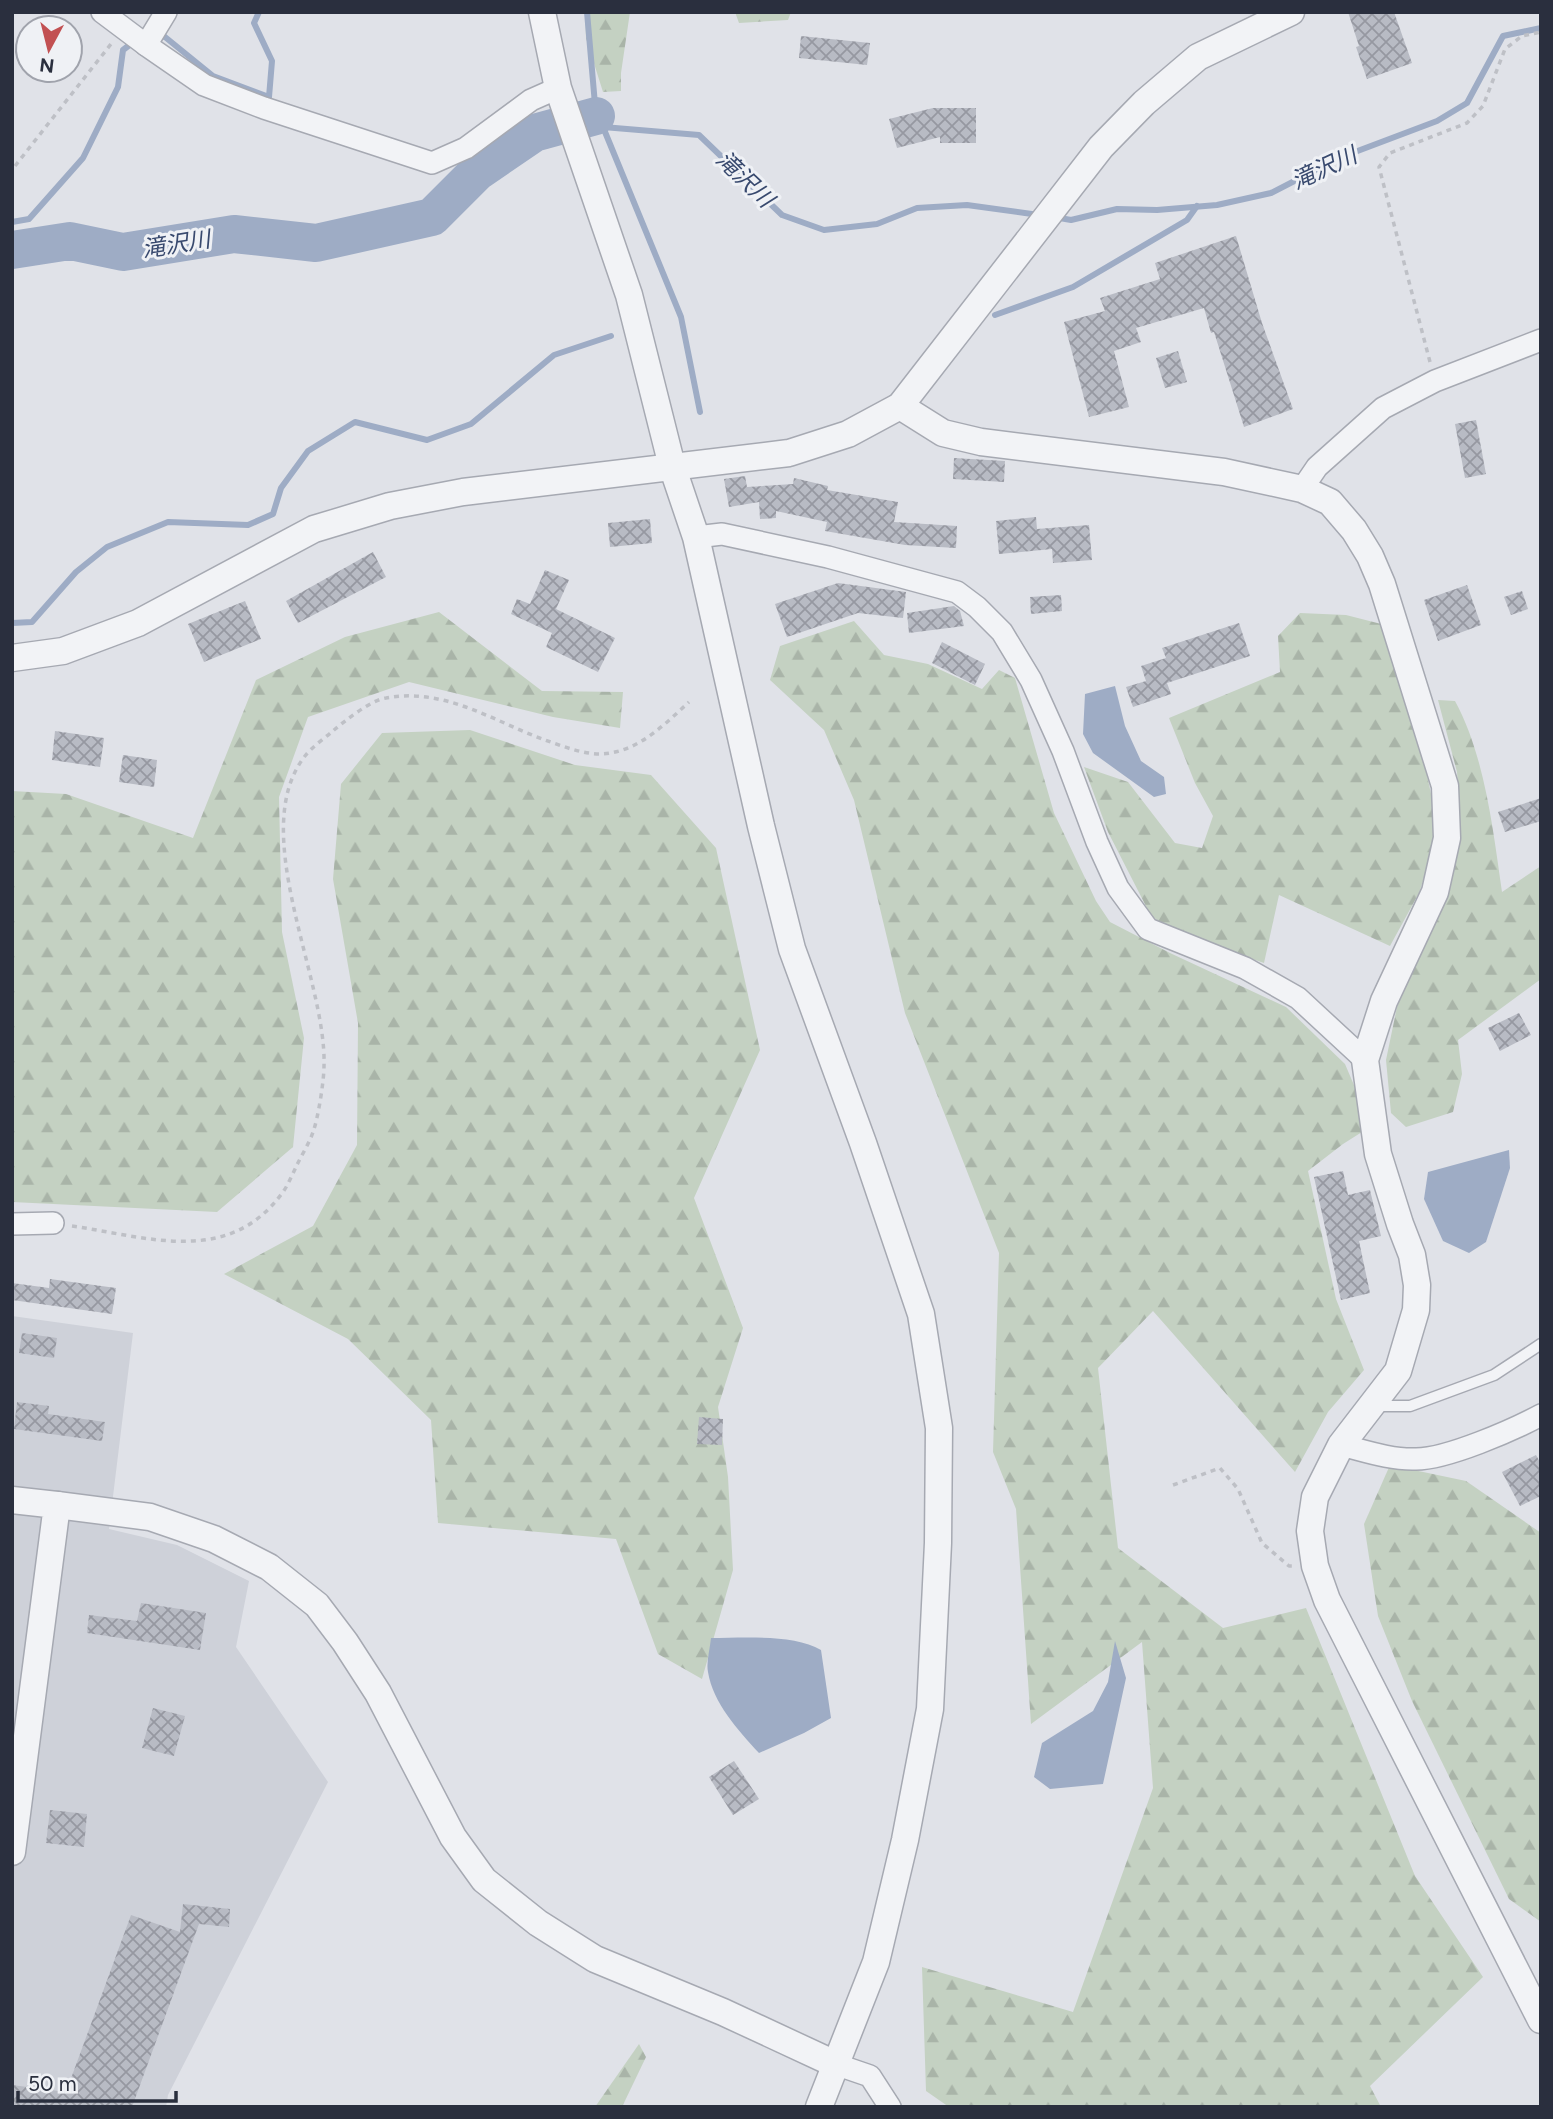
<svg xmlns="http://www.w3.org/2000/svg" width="1553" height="2119" viewBox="0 0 1553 2119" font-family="Figtree,'Noto Sans JP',sans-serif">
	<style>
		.built { fill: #ced1d9 }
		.forest { fill: url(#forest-firs) }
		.water { fill: #9eacc5 }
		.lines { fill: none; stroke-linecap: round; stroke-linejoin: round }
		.stream { stroke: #9eacc5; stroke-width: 6 }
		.river { stroke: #9eacc5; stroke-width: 38 }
		.building { fill: url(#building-cross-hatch) }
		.service-casing { stroke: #a6a9b2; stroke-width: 13 }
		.minor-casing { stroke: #a6a9b2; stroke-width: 24 }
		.tertiary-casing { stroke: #a6a9b2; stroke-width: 29 }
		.path { stroke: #bec0c6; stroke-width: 3.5; stroke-dasharray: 5 5; stroke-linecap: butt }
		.service { stroke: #f2f3f6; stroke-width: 10 }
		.minor { stroke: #f2f3f6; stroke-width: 21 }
		.tertiary { stroke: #f2f3f6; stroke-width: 26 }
		.labels { text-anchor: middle; stroke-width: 6; stroke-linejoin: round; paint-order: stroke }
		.water-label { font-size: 23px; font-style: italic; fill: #38496e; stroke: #eff1f5 }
	</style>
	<defs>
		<pattern id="forest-firs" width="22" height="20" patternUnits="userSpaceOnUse" patternTransform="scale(1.75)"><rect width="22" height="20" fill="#c4d1c2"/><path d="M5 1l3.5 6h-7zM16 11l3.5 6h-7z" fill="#a9b4a8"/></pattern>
		<pattern id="building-cross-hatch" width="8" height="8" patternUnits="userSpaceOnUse" patternTransform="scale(1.75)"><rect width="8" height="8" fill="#b8bbc4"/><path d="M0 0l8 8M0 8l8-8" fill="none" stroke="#9698a1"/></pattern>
	</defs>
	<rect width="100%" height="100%" fill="#e0e2e8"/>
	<!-- built -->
	<polygon class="built" points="12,1316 133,1333 109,1529 177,1545 249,1581 236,1647 328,1782 168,2095 166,2107 12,2107"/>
	<!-- forest -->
	<g class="forest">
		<polygon points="585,12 630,12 621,73 621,91 603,92 586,38"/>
		<polygon points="735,12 791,12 788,20 739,23"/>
		<polygon points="439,612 542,691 623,692 620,728 553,717 409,682 308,717 279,797 282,932 304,1038 293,1147 217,1212 12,1202 12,791 66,794 193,838 256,680 345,637"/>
		<polygon points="1300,613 1346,615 1389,626 1418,732 1439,832 1419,893 1390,946 1279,895 1264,963 1179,934 1151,916 1108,832 1084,767 1128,782 1175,843 1202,848 1213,816 1195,783 1169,718 1280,672 1278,636"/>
		<polygon points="854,621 884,655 928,664 982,689 999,670 1015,678 1054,813 1096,901 1110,922 1170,953 1286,1007 1345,1064 1362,1104 1362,1132 1343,1144 1308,1171 1336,1299 1364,1370 1328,1412 1295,1472 1153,1311 1098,1368 1118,1548 1223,1628 1306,1608 1415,1876 1483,1977 1370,2086 1381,2107 949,2107 926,2091 922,1967 1073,2012 1153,1788 1142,1642 1031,1724 1016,1509 993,1452 999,1253 905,1013 854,800 824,730 770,680 780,646"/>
		<path d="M1438,700L1455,701C1485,756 1493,830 1502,892L1541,866V979L1458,1040L1462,1074L1453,1112L1406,1127L1391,1113L1386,1060L1397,1007L1431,928L1454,861L1460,814L1457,772Z"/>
		<polygon points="470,730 575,765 651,775 716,848 760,1050 694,1198 743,1328 718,1407 728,1477 733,1570 702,1679 658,1654 616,1539 438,1523 431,1420 348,1339 224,1274 313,1226 357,1145 358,1023 333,879 341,784 382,733"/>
		<polygon points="1390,1465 1466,1481 1541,1533 1541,1922 1509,1899 1412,1701 1378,1616 1364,1524"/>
		<polygon points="639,2044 646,2057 622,2107 595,2107"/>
	</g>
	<!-- water -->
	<g class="water">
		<polygon points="1115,686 1125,726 1141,761 1164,777 1166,794 1154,797 1093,753 1083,734 1085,694"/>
		<polygon points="1509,1150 1510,1168 1486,1242 1469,1253 1443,1241 1424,1199 1428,1172"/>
		<path d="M711,1638C743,1638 794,1634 821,1650L831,1718L804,1733L759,1753C738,1730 713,1703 708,1672C706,1662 710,1649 711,1638Z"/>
		<polygon points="1115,1641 1126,1678 1103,1784 1050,1789 1034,1777 1042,1743 1093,1711 1108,1682"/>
	</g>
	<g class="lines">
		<!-- stream -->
		<g class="stream">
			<polyline points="587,12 596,116 603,127 699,135 782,215 824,230 877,224 917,208 967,205 1039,215"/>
			<polyline points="158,35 165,37 213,76 269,97 272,61 254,23 259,12"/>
			<polyline points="603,127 681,317 700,412"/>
			<polyline points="1054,217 1071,220 1117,209 1157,210 1217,205 1271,193 1339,158 1437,121 1467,103 1503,36 1541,28"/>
			<polyline points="12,222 29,219 83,158 118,87 123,50 136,40"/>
			<polyline points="995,315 1073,287 1187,220 1197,206"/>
			<polyline points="12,623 32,622 76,572 107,547 168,522 248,525 273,514 281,488 308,451 355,422 427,440 471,424 554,355 611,336"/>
		</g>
		<!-- river -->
		<polyline class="river" points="12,250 70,241 123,252 234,234 316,243 432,217 477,172 534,133 596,116"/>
	</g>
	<!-- building -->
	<g class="building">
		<polygon points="1348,12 1394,12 1412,63 1367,79 1356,47 1359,46"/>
		<polygon points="801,36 870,43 867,65 799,58"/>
		<polygon points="933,108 976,108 976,143 940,143 940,137 897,148 889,119"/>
		<polygon points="1236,236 1262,323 1293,409 1244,427 1214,332 1211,333 1204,308 1136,328 1141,342 1114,351 1129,407 1089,417 1064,322 1105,311 1100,298 1160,279 1155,263"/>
		<polygon points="1178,351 1187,382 1165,388 1156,358"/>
		<polygon points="1476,420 1486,474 1465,478 1455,424"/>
		<polygon points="954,458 1005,461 1004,482 953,479"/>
		<polygon points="745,476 747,487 793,484 794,478 828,486 827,490 898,502 894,522 957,526 956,548 905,545 825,531 827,522 776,511 776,518 760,519 759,502 729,507 724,479"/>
		<polygon points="1036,517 1037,529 1089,525 1092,560 1053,563 1052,549 999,554 996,521"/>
		<polygon points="650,519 652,543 610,547 608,523"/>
		<polygon points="373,552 386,577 298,623 286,601"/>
		<polygon points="545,570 569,580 556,609 615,638 598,672 546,647 552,633 511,614 517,599 530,604"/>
		<polygon points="838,583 906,592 903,618 858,613 787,637 775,604"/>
		<polygon points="1467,585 1481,625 1438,641 1424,600"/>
		<polygon points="1522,591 1528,609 1511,615 1504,597"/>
		<polygon points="1061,595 1062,611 1031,614 1030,597"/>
		<polygon points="245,601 261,639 204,662 188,624"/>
		<polygon points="954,606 960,611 964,626 909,633 907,613"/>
		<polygon points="1239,623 1250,656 1167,683 1171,694 1133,707 1126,687 1146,681 1141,666 1166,658 1162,648"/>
		<polygon points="942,642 985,664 975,685 932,663"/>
		<polygon points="55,731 104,738 100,767 52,760"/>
		<polygon points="123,755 157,760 154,787 119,782"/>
		<polygon points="1541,798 1541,821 1505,832 1498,812"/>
		<polygon points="1519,1013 1531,1035 1500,1051 1488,1028"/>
		<polygon points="1343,1171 1348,1195 1370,1190 1381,1236 1359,1241 1370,1293 1341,1300 1314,1177"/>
		<polygon points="50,1279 116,1288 112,1314 12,1300 12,1283 49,1288"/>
		<polygon points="22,1333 57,1338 54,1358 19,1353"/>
		<polygon points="17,1402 49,1406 48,1414 105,1422 102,1441 14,1429"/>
		<polygon points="699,1417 723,1419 722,1445 697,1444"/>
		<polygon points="1536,1455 1541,1464 1541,1496 1520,1506 1502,1472"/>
		<polygon points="141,1603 206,1613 200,1650 87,1633 89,1615 137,1621"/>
		<polygon points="153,1708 185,1716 174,1756 142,1748"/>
		<polygon points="734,1761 759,1799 733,1815 709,1777"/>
		<polygon points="50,1810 87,1814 84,1847 46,1843"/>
		<polygon points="183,1904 230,1909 229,1927 199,1924 132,2107 12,2107 12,2085 66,2092 131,1915 180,1932"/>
	</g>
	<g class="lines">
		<!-- service casing -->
		<g class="service-casing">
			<polyline id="service" points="1374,1406 1410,1406 1494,1375 1541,1344"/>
		</g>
		<!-- minor casing -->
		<g class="minor-casing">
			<g id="minor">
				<polyline points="102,12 146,45"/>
				<polyline points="166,12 146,45 204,85 264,108 432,163 466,148 531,100 558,88"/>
				<polyline points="1302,489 1317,467 1383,408 1435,381 1541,340"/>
				<polyline points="696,537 722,534 828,557 957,592 977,607 1002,632 1031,680 1063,751 1097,842 1118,888 1148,929 1245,968 1298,998 1365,1060"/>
				<polyline points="12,1224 53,1223"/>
				<path d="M1341,1445C1365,1451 1391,1460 1416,1459C1447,1459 1513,1430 1541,1415"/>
				<polyline points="835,2064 870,2076 890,2107"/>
			</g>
		</g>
		<!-- tertiary casing -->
		<g class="tertiary-casing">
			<g id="tertiary">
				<polyline points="542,12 558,88 629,295 672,466 696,537 761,826 792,949 863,1143 921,1314 939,1428 938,1543 930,1709 905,1840 876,1962 819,2107"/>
				<polyline points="900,406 943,433 981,442 1224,472 1302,489 1330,502 1354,530 1370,556 1382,584 1445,786 1447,838 1435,892 1384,1001 1365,1060 1378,1154 1400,1224 1412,1255 1417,1285 1416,1310 1398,1371 1341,1445 1315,1497 1310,1531 1315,1566 1327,1600 1541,2020"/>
				<polyline points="12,658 63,651 138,623 314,529 390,506 463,492 789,453 848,434 900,406 1101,147 1144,103 1198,57 1291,12"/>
				<polyline points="12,1500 57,1505 12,1852"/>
				<polyline points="57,1505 150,1517 214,1539 269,1567 317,1605 345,1642 378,1693 453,1837 484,1880 538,1923 595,1959 723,2012 835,2064"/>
			</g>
		</g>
		<!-- path -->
		<g class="path">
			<polyline points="15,166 111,44"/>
			<polyline points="1430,362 1379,167 1390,153 1467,123 1483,106 1505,49 1522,36 1541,32"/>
			<path d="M72,1226C148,1237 229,1267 283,1192C288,1185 292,1175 296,1167C301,1156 309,1144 313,1132C318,1119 324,1081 324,1066C327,979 246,831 305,756C313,746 325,738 334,730C346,720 371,700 386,698C444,687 493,721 545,740C565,747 589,757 610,753C642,748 666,723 689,702"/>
			<polyline points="1173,1485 1220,1468 1238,1489 1262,1543 1289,1566 1292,1566"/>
		</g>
		<!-- service -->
		<use href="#service" class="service"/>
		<!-- minor -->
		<use href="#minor" class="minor"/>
		<!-- tertiary -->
		<use href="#tertiary" class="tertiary"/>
	</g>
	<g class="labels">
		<!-- water labels -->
		<g class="water-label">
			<text transform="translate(1324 168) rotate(-25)" y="8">滝沢川</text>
			<text transform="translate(745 179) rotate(44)" y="8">滝沢川</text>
			<text transform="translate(176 244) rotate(-9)" y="8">滝沢川</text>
		</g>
	</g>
	<!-- border -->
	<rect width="1553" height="2119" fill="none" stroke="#2a2f3e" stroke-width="28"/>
	<!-- north arrow -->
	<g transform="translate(49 49) rotate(187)"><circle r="33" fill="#eff1f5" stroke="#a0a3ac" stroke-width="2"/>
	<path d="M0-5L12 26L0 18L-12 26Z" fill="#c25052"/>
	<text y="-10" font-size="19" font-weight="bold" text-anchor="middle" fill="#2a2f3e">N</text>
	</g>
	<!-- scale -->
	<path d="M18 2091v10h158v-10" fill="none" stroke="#2a2f3e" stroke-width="3.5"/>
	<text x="28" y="2091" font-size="21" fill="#2a2f3e" stroke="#eff1f5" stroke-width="5" paint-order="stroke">50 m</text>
</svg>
